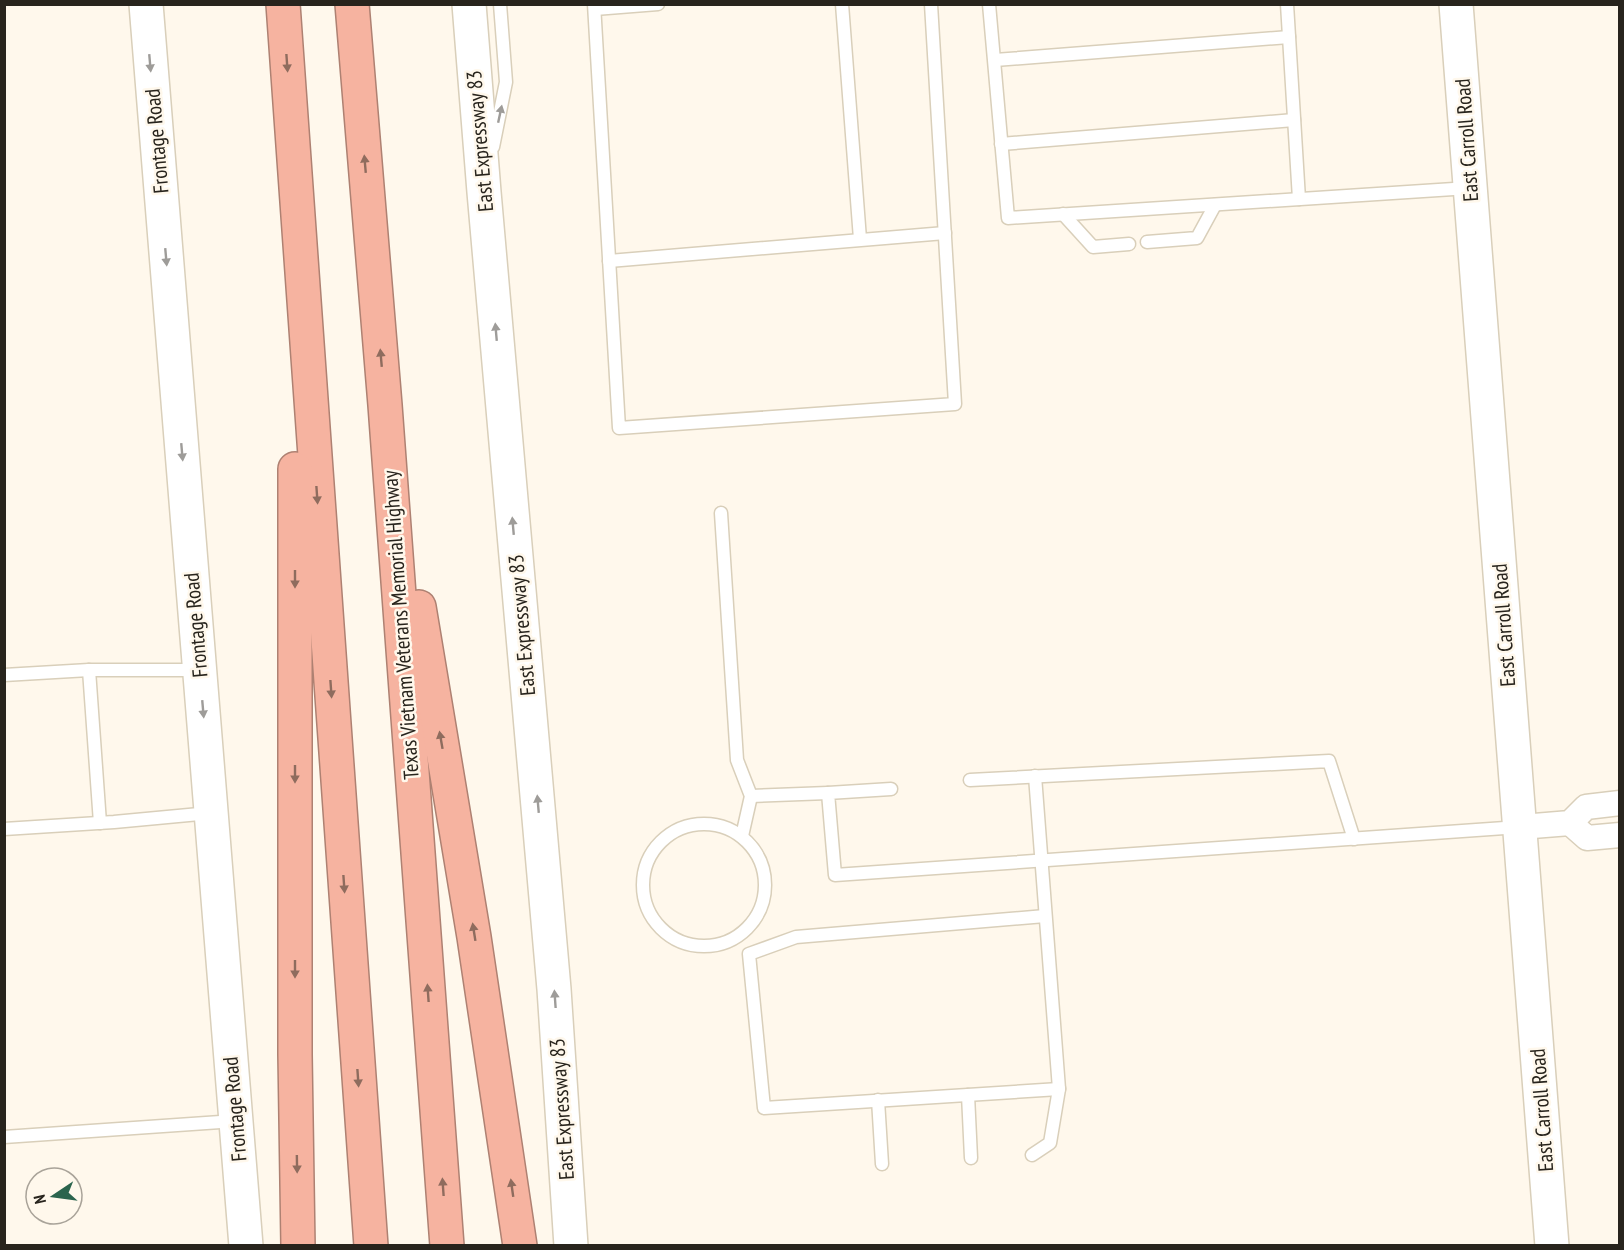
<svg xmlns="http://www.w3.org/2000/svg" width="1624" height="1250" viewBox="0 0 1624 1250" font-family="'PT Sans Narrow',sans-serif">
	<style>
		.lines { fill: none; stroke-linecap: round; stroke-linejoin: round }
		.lane-casing { stroke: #d9cfba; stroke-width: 15 }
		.street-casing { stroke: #d9cfba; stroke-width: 27 }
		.secondary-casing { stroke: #d9cfba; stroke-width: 36 }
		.highway-casing { stroke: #ae8172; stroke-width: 36 }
		.lane { stroke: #fff; stroke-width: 12 }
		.street { stroke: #fff; stroke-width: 24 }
		.secondary { stroke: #fff; stroke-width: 33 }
		.highway { stroke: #f6b3a0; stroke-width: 33 }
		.oneway { fill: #9e9c99 }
		.oneway2 { fill: #8f6c5e }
		.labels { text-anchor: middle; stroke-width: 5; stroke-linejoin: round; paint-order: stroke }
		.street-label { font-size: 21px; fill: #28241d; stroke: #fff8ec }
	</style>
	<rect width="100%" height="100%" fill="#fff8ec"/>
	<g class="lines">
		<!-- lane casing -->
		<g class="lane-casing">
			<g id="lane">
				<polyline points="594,4 619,428 955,404 931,4"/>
				<polyline points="842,4 860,239"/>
				<polyline points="989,4 1008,218 1469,188"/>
				<polyline points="1287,4 1299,199"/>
				<polyline points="595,9 658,4"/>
				<polyline points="995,60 1289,37"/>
				<polyline points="1001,144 1294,120"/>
				<polyline points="493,147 506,82 500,4"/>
				<polyline points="1063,214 1093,247 1129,244"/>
				<polyline points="1147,242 1197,238 1215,205"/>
				<polyline points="609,261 945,233"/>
				<polyline points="721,513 737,760 751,796 742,836"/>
				<polyline points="89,670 100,823"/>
				<polyline points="4,675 89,670 198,670"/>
				<polyline points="970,780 1329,761 1354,839"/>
				<polyline points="891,789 828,793 835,875 1519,827"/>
				<polyline points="751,796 828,793"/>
				<circle cx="704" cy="885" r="61"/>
				<polyline points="4,829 114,822 210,813"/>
				<polyline points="1045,916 796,937 749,954 764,1108 1059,1089"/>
				<polyline points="968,1095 971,1158"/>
				<polyline points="878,1100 882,1164"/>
				<polyline points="4,1137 235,1121"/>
				<polyline points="1032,1155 1050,1143 1059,1089 1035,776"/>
			</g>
		</g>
		<!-- street casing -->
		<g class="street-casing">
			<g id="street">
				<polyline points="1570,823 1587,838 1620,835"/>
				<polyline points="1520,827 1570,823 1586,807 1620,803"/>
			</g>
		</g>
		<!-- secondary casing -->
		<g class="secondary-casing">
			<g id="secondary">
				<polyline points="146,4 246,1246"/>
				<polyline points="469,4 484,192 554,989 571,1246"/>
				<polyline points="1456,4 1552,1246"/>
			</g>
		</g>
		<!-- highway casing -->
		<g class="highway-casing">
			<g id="highway">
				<polyline points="283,4 371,1246"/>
				<polyline points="352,4 385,405 447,1246"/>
				<polyline points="295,469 295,1054 298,1246"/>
				<polyline points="419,607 474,937 520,1246"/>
			</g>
		</g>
		<!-- lane -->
		<use href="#lane" class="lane"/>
		<!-- street -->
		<use href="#street" class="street"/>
		<!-- secondary -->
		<use href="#secondary" class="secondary"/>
		<!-- highway -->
		<use href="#highway" class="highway"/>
	</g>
	<!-- one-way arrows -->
	<defs><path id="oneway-solid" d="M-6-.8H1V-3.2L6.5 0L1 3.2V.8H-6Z" transform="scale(1.5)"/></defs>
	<g class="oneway">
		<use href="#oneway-solid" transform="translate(150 63) rotate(85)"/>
		<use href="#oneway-solid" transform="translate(500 114) rotate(-78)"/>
		<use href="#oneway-solid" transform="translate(166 257) rotate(85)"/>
		<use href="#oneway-solid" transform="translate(496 332) rotate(-95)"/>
		<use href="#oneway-solid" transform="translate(182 452) rotate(85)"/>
		<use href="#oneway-solid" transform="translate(513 526) rotate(-95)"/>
		<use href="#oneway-solid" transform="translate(203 709) rotate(85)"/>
		<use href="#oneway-solid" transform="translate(538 804) rotate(-95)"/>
		<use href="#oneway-solid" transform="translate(555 999) rotate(-94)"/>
	</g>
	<g class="oneway2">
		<use href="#oneway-solid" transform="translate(287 63) rotate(86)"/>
		<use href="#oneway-solid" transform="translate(365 164) rotate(-95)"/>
		<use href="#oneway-solid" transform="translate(381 358) rotate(-95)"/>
		<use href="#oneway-solid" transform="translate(317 495) rotate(86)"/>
		<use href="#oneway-solid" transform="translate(295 579) rotate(90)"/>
		<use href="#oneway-solid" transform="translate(331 689) rotate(86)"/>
		<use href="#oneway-solid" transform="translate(441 740) rotate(-100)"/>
		<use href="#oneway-solid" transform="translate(295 774) rotate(90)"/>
		<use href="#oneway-solid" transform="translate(344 884) rotate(86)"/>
		<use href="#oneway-solid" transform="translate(474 932) rotate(-99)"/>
		<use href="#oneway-solid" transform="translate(295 969) rotate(90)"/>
		<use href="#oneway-solid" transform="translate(428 993) rotate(-94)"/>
		<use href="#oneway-solid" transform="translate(358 1078) rotate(86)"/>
		<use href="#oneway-solid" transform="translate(297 1164) rotate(89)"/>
		<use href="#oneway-solid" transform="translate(443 1187) rotate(-94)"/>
		<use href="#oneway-solid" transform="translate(512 1188) rotate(-98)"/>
	</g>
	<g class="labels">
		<!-- street labels -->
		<g class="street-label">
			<text transform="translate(1467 140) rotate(-94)" y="7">East Carroll Road</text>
			<text transform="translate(157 141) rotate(-95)" y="7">Frontage Road</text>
			<text transform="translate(480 141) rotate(-95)" y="7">East Expressway 83</text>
			<text transform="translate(196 625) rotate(-95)" y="7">Frontage Road</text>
			<text transform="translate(401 625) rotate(-94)" y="7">Texas Vietnam Veterans Memorial Highway</text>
			<text transform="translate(522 625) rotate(-95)" y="7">East Expressway 83</text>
			<text transform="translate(1504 625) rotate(-94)" y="7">East Carroll Road</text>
			<text transform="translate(235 1109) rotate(-95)" y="7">Frontage Road</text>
			<text transform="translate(562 1109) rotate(-94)" y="7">East Expressway 83</text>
			<text transform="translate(1542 1110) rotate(-94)" y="7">East Carroll Road</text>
		</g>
	</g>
	<!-- border -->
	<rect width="1624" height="1250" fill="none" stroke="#28241d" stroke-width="12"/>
	<!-- north arrow -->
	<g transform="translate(54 1196) rotate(257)"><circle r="28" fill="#fff8ec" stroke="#a9a399" stroke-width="1.5"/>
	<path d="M0-4.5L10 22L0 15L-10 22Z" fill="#2b644d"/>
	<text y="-9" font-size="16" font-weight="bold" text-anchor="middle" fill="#28241d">N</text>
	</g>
</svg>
